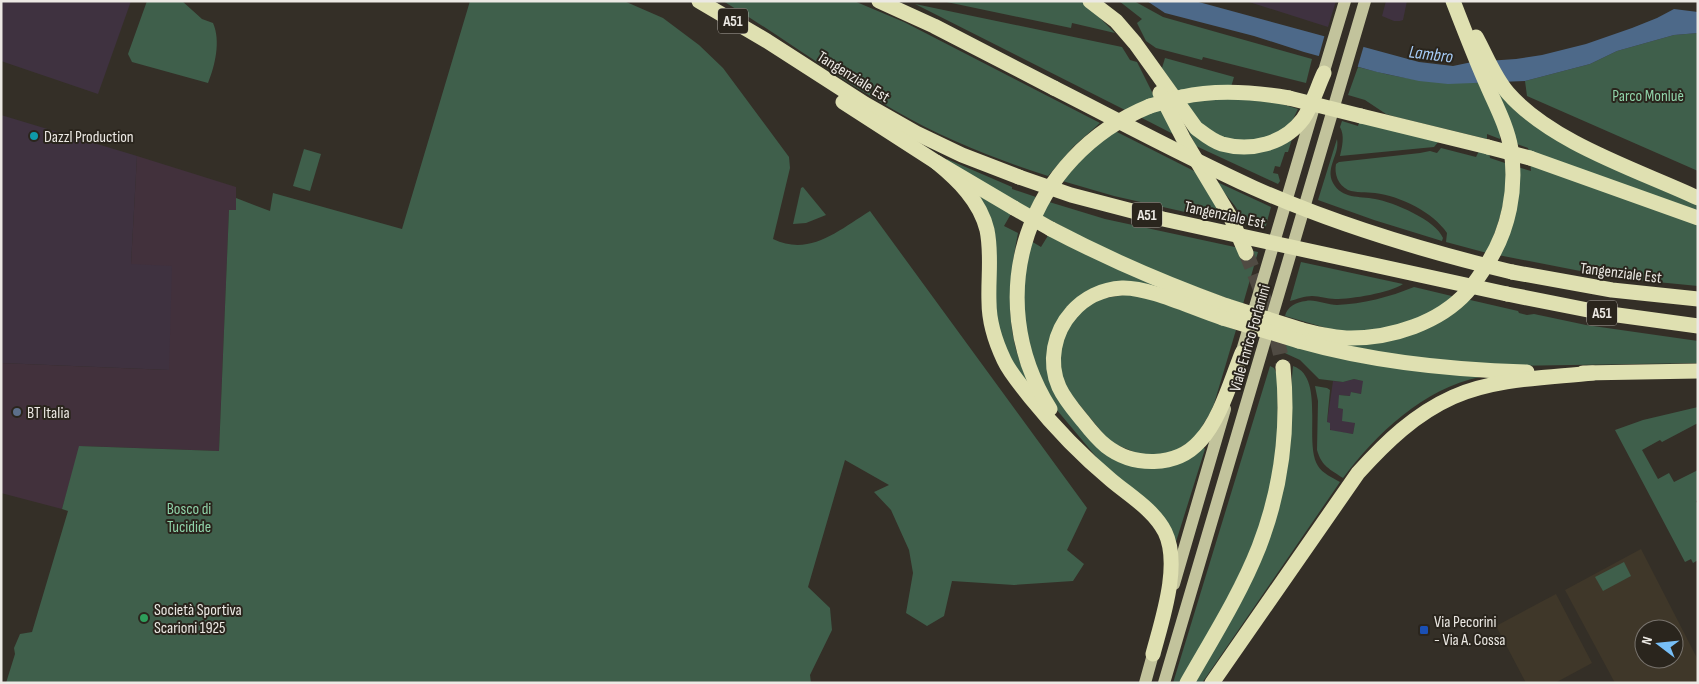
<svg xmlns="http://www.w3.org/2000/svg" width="1699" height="684" viewBox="0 0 1699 684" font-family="'Sofia Sans Condensed',sans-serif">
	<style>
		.commercial { fill: #42313c }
		.industrial { fill: #3f3240 }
		.built { fill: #3f3729; fill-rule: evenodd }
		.green { fill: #3f5f4b }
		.water { fill: #4d6989 }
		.pier { fill: #342f27 }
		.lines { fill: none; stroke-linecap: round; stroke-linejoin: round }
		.motorway-tunnel { stroke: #504b43; stroke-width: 15; stroke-dasharray: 15 8; stroke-linecap: butt }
		.primary { stroke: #c2c39c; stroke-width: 12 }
		.motorway { stroke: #dfe0b1; stroke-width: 15 }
		.motorway-bridge { stroke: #dfe0b1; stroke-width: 15 }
		.culture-dot { fill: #0f9aa8; stroke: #2a251d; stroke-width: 2 }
		.service-dot { fill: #5c6f8a; stroke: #2a251d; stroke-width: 2 }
		.leisure-dot { fill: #2e9e5b; stroke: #2a251d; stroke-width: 2 }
		.transit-dot { fill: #1a4fb4; stroke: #2a251d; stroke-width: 2 }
		.labels { text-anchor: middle; stroke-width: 4; stroke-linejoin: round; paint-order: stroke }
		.shield { fill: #2a251d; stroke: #b2aea8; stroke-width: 1 }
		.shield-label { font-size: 15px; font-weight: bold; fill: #ece9e4 }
		.street-label { font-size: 16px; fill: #ece9e4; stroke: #2a251d }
		.park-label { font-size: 16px; fill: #90d3a9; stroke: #2a251d }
		.poi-label { font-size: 16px; fill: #ece9e4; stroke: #2a251d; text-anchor: start }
		.water-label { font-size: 18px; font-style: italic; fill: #a6ccf7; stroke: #2a251d }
	</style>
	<rect width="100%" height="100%" fill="#342f27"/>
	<!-- commercial -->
	<polygon class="commercial" points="137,156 236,187 236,210 229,211 219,451 80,446 62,509 1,493 1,363 169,370 131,264"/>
	<!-- industrial -->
	<g class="industrial">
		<polygon points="1,1 131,1 98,94 1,61"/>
		<polygon points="1246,1 1336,1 1328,27"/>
		<polygon points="1386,1 1407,1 1403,20 1400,21 1394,21 1382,16"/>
		<polygon points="1,115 137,156 131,264 172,266 169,370 1,363"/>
		<polygon points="1354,379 1364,381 1361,394 1351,392 1351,396 1340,395 1338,408 1343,409 1355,423 1353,434 1331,431 1327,422 1333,381 1343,382"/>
	</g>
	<!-- built -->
	<g class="built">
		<path d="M1641,549L1698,660V683H1615L1565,590ZM1644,629H1674V659H1644Z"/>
		<polygon points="1556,594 1592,663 1555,683 1526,683 1496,626"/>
	</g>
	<!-- green -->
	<g class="green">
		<path d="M147,1H182L202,19L213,23C221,41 215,66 208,83L132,62L128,54Z"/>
		<path d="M470,1H624L663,18L699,45L723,68L789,157L790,168L773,239C810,257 839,230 870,211L1087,508L1067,550L1084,564L1073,581L1014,585L952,581L944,616L927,626L906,613L913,573L909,550L891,510L874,492L889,485L845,460L808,587L830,608L832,630L810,675L811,683H6L15,654L14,648L20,634L32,632L68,511L62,509L79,446L219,451L229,210H236V198L270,211L273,193L402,229Z"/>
		<path d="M723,1H854L904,22L1100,123L1074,146L1048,176C995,159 942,138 894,110C835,77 781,36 723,1Z"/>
		<polygon points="942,1 1083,1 1115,33 1072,23 1071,28"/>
		<polygon points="1119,1 1134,1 1163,17 1312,59 1306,83 1203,57 1202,60 1156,48 1146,41 1137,23 1142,19"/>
		<polygon points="915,4 1122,47 1130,60 1137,62 1155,98 1127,111"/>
		<polygon points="1698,33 1698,171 1527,96 1525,81 1590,64 1617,51 1674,35"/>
		<polygon points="1165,58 1234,77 1231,87 1178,91 1162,68"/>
		<path d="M1358,67C1402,79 1436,84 1481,83L1500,133V139L1487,134V139L1396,117L1386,114L1365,100L1348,95Z"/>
		<polygon points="1496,90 1523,113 1698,202 1698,212 1529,152 1528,148 1514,143"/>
		<polygon points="1223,96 1272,101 1298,109 1290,125 1275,135 1248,143 1210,134 1180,103"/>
		<polygon points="1161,109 1177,136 1140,117"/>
		<path d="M1342,121L1358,126L1359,122L1439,141L1434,147L1340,156C1342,147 1345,136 1340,127Z"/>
		<polygon points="1187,128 1219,147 1295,135 1295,138 1292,139 1288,152 1285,152 1280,167 1275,166 1273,173 1278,174 1280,181 1278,184 1196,146"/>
		<polygon points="1113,130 1200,174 1225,221 1114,196 1059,180"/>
		<path d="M1337,139C1340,155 1325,167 1333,183C1342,199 1359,196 1375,199C1393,202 1436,220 1443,238L1442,241L1374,220L1318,200Z"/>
		<path d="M1441,148L1476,157L1480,149L1489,151L1490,158L1505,163C1509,195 1499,223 1487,253L1446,242L1447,233C1433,212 1400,196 1375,193C1366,192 1356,193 1348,190C1338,185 1334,174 1336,164L1339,162L1420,153L1430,151L1437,153Z"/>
		<polygon points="304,149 321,154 310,191 293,186"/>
		<polygon points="947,159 1012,187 1012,189 1036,197 1030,209 946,162"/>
		<polygon points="1530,162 1698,221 1698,286 1616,278 1498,255 1514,166 1531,171"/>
		<polygon points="1215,181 1271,207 1265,229 1246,225 1246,223 1249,222 1246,215 1242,217 1235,206"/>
		<polygon points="803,187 826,215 806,223 793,224 801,188"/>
		<path d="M979,196L1012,212L1004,226L1018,233C1008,282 1004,337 1029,382L1026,384L999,341Z"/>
		<polygon points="1046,201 1105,219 1258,252 1243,304 1130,263 1039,214"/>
		<polygon points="1049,234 1197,300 1144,286 1079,297 1051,375 1124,461 1203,447 1205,449 1175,545 1103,465 1067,422 1051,403 1035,371 1024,328 1024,281 1031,241 1041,247"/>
		<path d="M1301,262L1403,284C1389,293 1352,299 1335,299C1327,299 1320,296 1312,296C1305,296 1297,299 1290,301Z"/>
		<path d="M1414,287L1456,297L1423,318L1378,330L1340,332L1285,316C1287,307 1296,302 1306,301C1315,299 1327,305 1337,305C1362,304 1390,297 1414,287Z"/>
		<polygon points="1135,293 1236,330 1214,404 1210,413 1195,438 1172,453 1144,456 1110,442 1064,386 1058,358 1068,324 1094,300"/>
		<polygon points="1466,299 1518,311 1519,313 1527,315 1534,314 1586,325 1698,341 1698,363 1508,366 1379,354 1325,340 1361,343"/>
		<path d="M1277,342L1480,377C1424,388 1376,434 1343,478C1330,469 1322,467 1317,450L1318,401L1315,386L1327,388L1330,390L1327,422L1330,423V430L1353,434L1355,423L1342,421L1343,409L1338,408L1339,395L1350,396L1351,392L1361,394L1363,381L1354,379L1343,382L1319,379L1300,360L1276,349Z"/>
		<path d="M1270,366L1274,368L1277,374C1278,410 1279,446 1272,481C1257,555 1216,618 1180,683H1173Z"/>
		<path d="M1293,366C1326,377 1303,443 1318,466C1322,473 1333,478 1340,482L1202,683H1194L1251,581L1291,388Z"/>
		<polygon points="1698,407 1698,423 1662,442 1660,440 1642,450 1658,479 1669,473 1674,482 1698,470 1698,500 1696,501 1698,505 1698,560 1693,563 1691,559 1685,562 1615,430 1643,420"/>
		<polygon points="1624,562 1631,576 1603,591 1595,577"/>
	</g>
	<!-- water -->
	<polygon class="water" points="1147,1 1195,1 1419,62 1453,66 1472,62 1516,59 1542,55 1586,44 1632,28 1657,18 1674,9 1698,12 1698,33 1674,35 1617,51 1590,64 1525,81 1448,84 1419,81 1377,72 1304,52 1254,36 1165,13"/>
	<!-- pier -->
	<polygon class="pier" points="1325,34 1364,45 1357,69 1318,59"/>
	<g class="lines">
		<!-- motorway-tunnel -->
		<path class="motorway-tunnel" d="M1246,253C1261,289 1276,328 1283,367"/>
		<!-- primary -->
		<g class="primary">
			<polyline points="1321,81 1345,1"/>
			<polyline points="1239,361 1314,107"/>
			<polyline points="1174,584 1225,409"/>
			<polyline points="1145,683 1155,647"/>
			<polyline points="1164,683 1365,1"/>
		</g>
		<!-- motorway -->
		<g class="motorway">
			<polyline points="699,1 767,41 865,104 916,133 962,155 1019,177"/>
			<polyline points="879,1 934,26 1054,88"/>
			<path d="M1090,1L1116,21L1135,43L1196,128C1204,134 1212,141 1222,144C1251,152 1284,144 1303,119C1312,106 1317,88 1324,73"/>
			<path d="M1476,37C1486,55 1494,77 1508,93C1552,143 1638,170 1698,198"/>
			<polyline points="1160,93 1183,138 1231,218 1246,253"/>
			<path d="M1182,97C1217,89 1254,92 1289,98"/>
			<polyline points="843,102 936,162 1014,208"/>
			<polyline points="1361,116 1488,147"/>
			<polyline points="1530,158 1698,218"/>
			<path d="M936,162C958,180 980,201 987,230C992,254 988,278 989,302C989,322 995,341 1004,360C1010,373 1021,385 1030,397C1055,428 1081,455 1111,480C1130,496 1154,510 1165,532C1181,565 1162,620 1153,654"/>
			<path d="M1051,229C1108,259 1166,284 1227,306"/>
			<polyline points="1512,272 1612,290 1698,299"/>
			<polyline points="1507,294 1603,313 1698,326"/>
			<path d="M1223,318C1194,309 1150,287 1122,288C1102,289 1084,298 1072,312C1054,332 1048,362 1059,387C1065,400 1074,410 1083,421C1090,430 1097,439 1106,446C1133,467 1176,468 1200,441C1220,420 1231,380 1242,353"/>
			<path d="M1302,330C1318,334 1334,338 1351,338C1392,338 1439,323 1467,292C1475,283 1481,274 1487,264C1509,230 1517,189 1511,149C1507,126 1496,106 1487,85C1475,58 1464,29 1453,1"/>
			<path d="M1299,341C1373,362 1450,370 1527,372"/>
			<polyline points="1583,373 1698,371"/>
			<path d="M1050,409C979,296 1028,156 1150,106"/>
			<path d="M1187,683C1212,639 1240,595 1259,547C1281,490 1289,428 1283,367"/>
			<path d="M1212,683L1358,473C1386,442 1415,414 1453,397C1496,378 1547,378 1593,373"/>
		</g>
		<!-- motorway-bridge -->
		<g class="motorway-bridge">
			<path d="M1054,88C1121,122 1186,157 1254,188C1337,225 1424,251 1512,272"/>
			<polyline points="1289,98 1361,116"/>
			<polyline points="1150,106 1182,97"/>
			<polyline points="1488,147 1530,158"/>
			<polyline points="1019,177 1071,195 1163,219 1507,294"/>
			<polyline points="1014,208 1051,229"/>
			<polyline points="1227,306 1302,330"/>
			<polyline points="1223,318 1299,341"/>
		</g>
	</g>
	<!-- markers -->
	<circle class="culture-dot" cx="34" cy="136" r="5"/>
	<circle class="service-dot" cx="17" cy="412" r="5"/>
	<circle class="leisure-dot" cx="144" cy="618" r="5"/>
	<rect class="transit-dot" x="1419" y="625" width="10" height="10" rx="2.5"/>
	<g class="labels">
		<!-- shield labels -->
		<g class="shield">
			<rect x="718" y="8.5" width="30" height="25" rx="4"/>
			<rect x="1132" y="202.5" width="30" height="25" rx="4"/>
			<rect x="1587" y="300.5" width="30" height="25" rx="4"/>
		</g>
		<g class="shield-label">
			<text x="733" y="26">A51</text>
			<text x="1147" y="220">A51</text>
			<text x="1602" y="318">A51</text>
		</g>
		<!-- street labels -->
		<g class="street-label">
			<text transform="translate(854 76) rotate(32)" y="6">Tangenziale Est</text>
			<text transform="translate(1225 214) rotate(12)" y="6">Tangenziale Est</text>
			<text transform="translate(1621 272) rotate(7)" y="6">Tangenziale Est</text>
			<text transform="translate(1249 338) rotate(-74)" y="6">Viale Enrico Forlanini</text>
		</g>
		<!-- park labels -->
		<g class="park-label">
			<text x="1648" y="101">Parco Monluè</text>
			<text x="189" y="514">Bosco di<tspan x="189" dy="18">Tucidide</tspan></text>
		</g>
		<!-- poi labels -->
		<g class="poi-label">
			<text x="44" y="142">Dazzl Production</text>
			<text x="27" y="418">BT Italia</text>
			<text x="154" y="615">Società Sportiva<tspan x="154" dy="18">Scarioni 1925</tspan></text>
			<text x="1434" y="627">Via Pecorini<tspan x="1434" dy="18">- Via A. Cossa</tspan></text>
		</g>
		<!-- water labels -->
		<g class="water-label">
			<text transform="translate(1431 54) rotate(7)" y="6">Lambro</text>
		</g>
	</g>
	<!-- border -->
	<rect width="1699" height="684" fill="none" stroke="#ece9e4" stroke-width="5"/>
	<!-- north arrow -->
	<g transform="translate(1659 644) rotate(286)"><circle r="24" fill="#2a251d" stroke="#78736d"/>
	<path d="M0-4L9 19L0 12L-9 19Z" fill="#77bff7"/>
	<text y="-8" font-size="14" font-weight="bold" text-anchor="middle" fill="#ece9e4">N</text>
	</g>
</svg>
